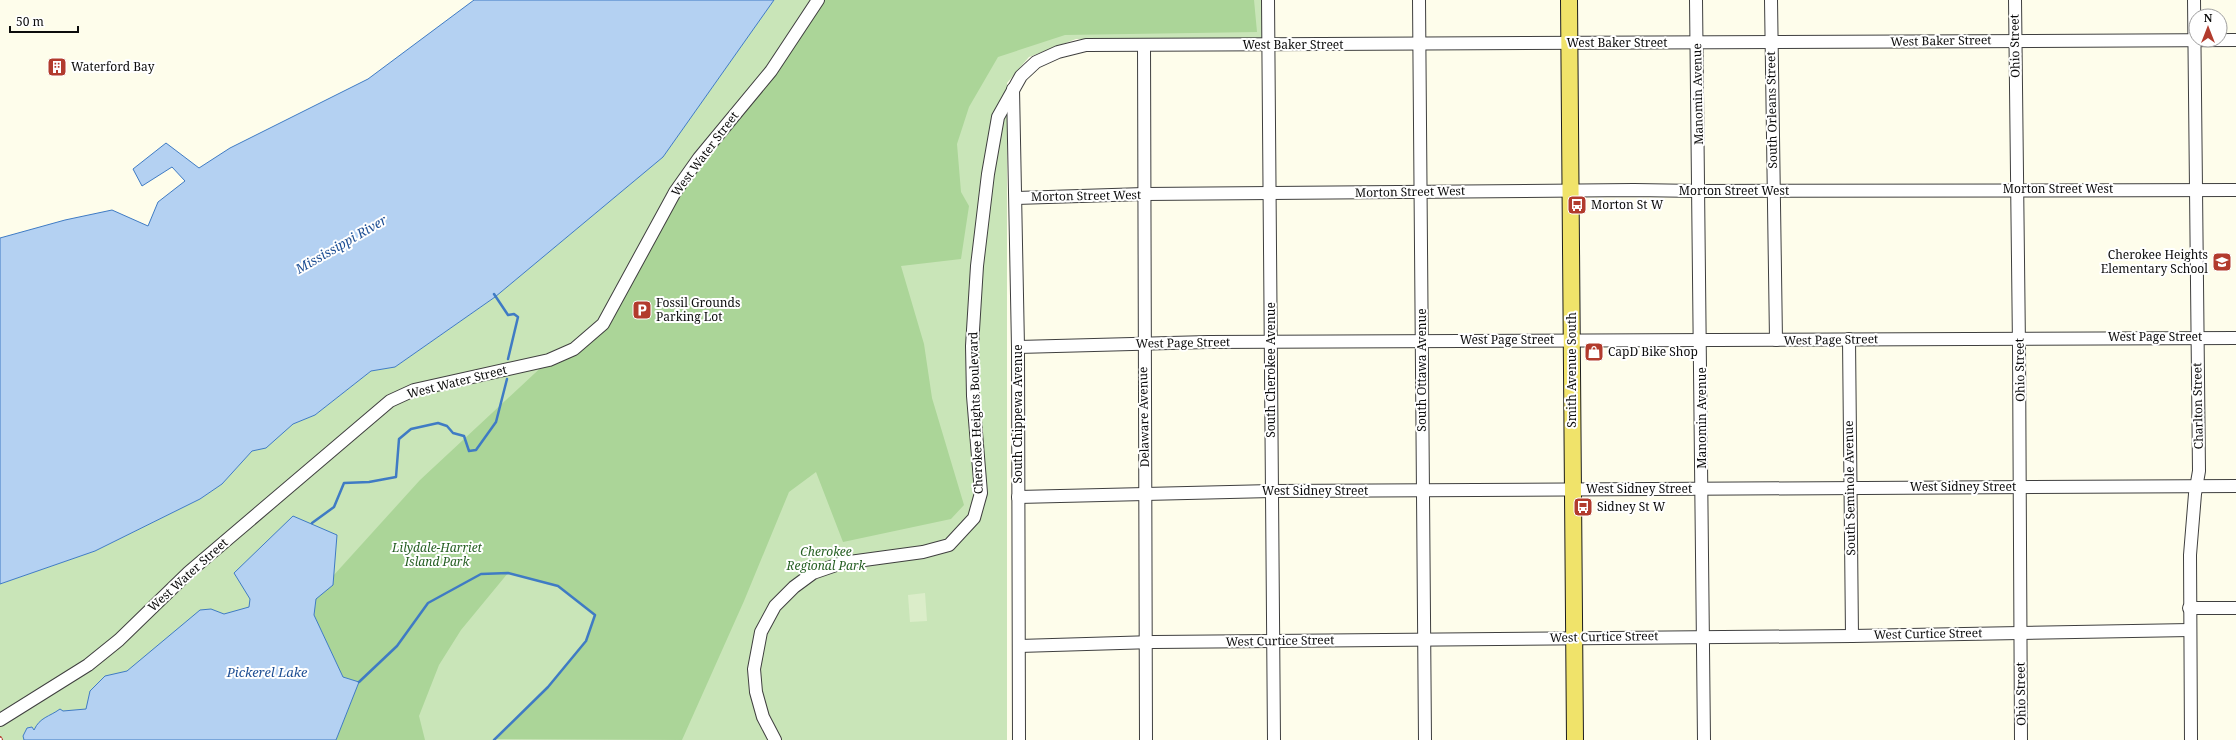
<svg xmlns="http://www.w3.org/2000/svg" width="2236" height="740" viewBox="0 0 2236 740" font-family="'Noto Serif',serif">
	<style>
		.green { fill: #c9e5b8 }
		.forest { fill: #abd598 }
		.pitch { fill: #dbedc9 }
		.water { fill: #b4d1f2; stroke: #3f7bc4 }
		.lines { fill: none; stroke-linecap: round; stroke-linejoin: round }
		.stream { stroke: #3f7bc4; stroke-width: 2.5 }
		.minor-casing { stroke: #3f3f3f; stroke-width: 14 }
		.major-casing { stroke: #1d1d1d; stroke-width: 18 }
		.minor { stroke: #fff; stroke-width: 12 }
		.major { stroke: #f0e36a; stroke-width: 16 }
		.rail-casing { stroke: #b23b2d; stroke-width: 4 }
		.rail { stroke: #fff; stroke-width: 2.5; stroke-dasharray: 8; stroke-linecap: butt }
		.labels { text-anchor: middle; stroke-width: 4; stroke-linejoin: round; paint-order: stroke }
		.street-label { font-size: 12px; fill: #0c0c0c; stroke: #fff }
		.poi-label { font-size: 12px; fill: #0c0c0c; stroke: #fff; text-anchor: start }
		.park-label { font-size: 12px; font-style: italic; fill: #245e21; stroke: #fff }
		.water-label { font-size: 13px; font-style: italic; fill: #1e4f94; stroke: #fff }
	</style>
	<rect width="100%" height="100%" fill="#fefdeb"/>
	<!-- green -->
	<polygon class="green" points="774,0 1263,0 1264,38 1076,39 1029,57 1007,83 1007,740 0,740 0,584 95,551 200,499 222,484 252,451 266,447 293,424 315,415 371,371 395,367 495,297 663,157"/>
	<!-- forest -->
	<polygon class="forest" points="820,0 1254,0 1257,32 1065,35 998,57 969,107 957,144 961,192 969,206 961,259 901,266 924,344 932,398 964,505 951,519 843,542 816,472 789,492 744,601 682,740 494,739 548,687 586,641 595,615 558,586 508,573 461,630 439,665 419,716 425,740 336,740 359,682 343,677 314,615 316,599 333,576 420,480 549,360 608,316 665,207"/>
	<!-- pitch -->
	<polygon class="pitch" points="925,593 927,621 910,622 908,595"/>
	<!-- water -->
	<g class="water">
		<polygon points="474,0 774,0 663,157 495,297 395,367 371,371 315,415 293,424 266,448 252,451 222,484 200,499 95,551 0,584 0,238 65,220 112,210 148,226 158,202 185,181 172,167 142,186 133,169 166,143 199,168 230,148 368,79"/>
		<path d="M293,516L337,535L333,585L316,599L314,615L343,677L359,682L336,740H24L23,736L27,728L32,727L34,730C40,717 49,717 60,709L63,711L86,709L90,691L105,676L127,671L200,610L211,609L224,614L249,607L250,599L234,573Z"/>
	</g>
	<g class="lines">
		<!-- stream -->
		<g class="stream">
			<polyline points="494,294 508,315 514,314 518,317 508,359"/>
			<polyline points="312,523 334,507 344,483 369,482 396,477 399,439 411,429 438,423 447,426 453,433 464,436 469,451 476,450 496,422 507,379"/>
			<polyline points="359,682 397,646 428,603 481,574 508,573 558,586 595,615 586,641 548,687 494,740"/>
		</g>
		<!-- minor casing -->
		<g class="minor-casing">
			<g id="minor">
				<polyline points="1268,0 1274,740"/>
				<polyline points="1419,0 1425,740"/>
				<polyline points="1696,0 1704,740"/>
				<polyline points="1771,0 1776,340"/>
				<polyline points="2015,0 2019,347 2021,740"/>
				<polyline points="1144,45 1146,740"/>
				<polyline points="1013,89 1018,347 1019,740"/>
				<polyline points="1016,198 1144,194 1634,190 1699,191 2236,190"/>
				<polyline points="1849,339 1852,636"/>
				<polyline points="1018,347 1208,342 2236,338"/>
				<polyline points="1018,497 1272,491 2236,486"/>
				<polyline points="2189,608 2236,608"/>
				<polyline points="1019,646 1154,642 1852,636 2190,630"/>
				<polyline points="0,720 88,665 119,640 189,572 390,401 414,390 549,360 574,349 603,324 675,192 699,158 771,71 818,0"/>
				<polyline points="775,740 763,717 756,692 754,669 761,632 775,606 794,587 813,573 842,563 923,552 949,545 974,518 981,493 973,396 972,346 977,266 988,174 998,117 1021,76 1036,62 1058,52 1086,45 2236,40"/>
				<polyline points="2191,740 2190,555 2195,494 2199,471 2194,0"/>
			</g>
		</g>
		<!-- major casing -->
		<g class="major-casing">
			<polyline id="major" points="1569,0 1575,740"/>
		</g>
		<!-- minor -->
		<use href="#minor" class="minor"/>
		<!-- major -->
		<use href="#major" class="major"/>
		<!-- rail casing -->
		<g class="rail-casing">
			<polyline id="rail" points="0,738 1,740"/>
		</g>
		<!-- rail -->
		<use href="#rail" class="rail"/>
	</g>
	<!-- icons -->
	<defs>
		<g id="building-square" transform="scale(1)"><rect x="-9" y="-9" width="18" height="18" rx="4" fill="#b23b2d" stroke="#fff"/><path d="M-4-6H4V6H1V3H-1V6H-4ZM-2.5-4.3h1.7v1.8h-1.7ZM.8-4.3h1.7v1.8H.8ZM-2.5-1h1.7V.8h-1.7ZM.8-1h1.7V.8H.8Z" fill="#fff"/></g>
		<g id="bus-square" transform="scale(1)"><rect x="-9" y="-9" width="18" height="18" rx="4" fill="#b23b2d" stroke="#fff"/><path d="M-5-6H5V4H4V6H2V4H-2V6H-4V4H-5ZM-3.5-4V0h7V-4ZM-3.5 1.2v1.5H-2V1.2ZM2 1.2v1.5H3.5V1.2Z" fill="#fff"/></g>
		<g id="school-square" transform="scale(1)"><rect x="-9" y="-9" width="18" height="18" rx="4" fill="#b23b2d" stroke="#fff"/><path d="M0-5L7-2L0 1L-7-2ZM-4 1L0 2.5L4 1V4Q0 6-4 4Z" fill="#fff"/></g>
		<g id="parking-square" transform="scale(1)"><rect x="-9" y="-9" width="18" height="18" rx="4" fill="#b23b2d" stroke="#fff"/><path d="M-3.5-5.5H1a3.5 3.5 0 0 1 0 7H-1V5.5H-3.5ZM-1-3.4V-.6H.8a1.4 1.4 0 0 0 0-2.8Z" fill="#fff"/></g>
		<g id="shop-square" transform="scale(1)"><rect x="-9" y="-9" width="18" height="18" rx="4" fill="#b23b2d" stroke="#fff"/><path d="M-5-2.5h2.3a2.7 3.5 0 0 1 5.4 0H5L5.5 6h-11ZM-1.5-2.5h3a1.5 2.3 0 0 0-3 0Z" fill="#fff"/></g>
	</defs>
	<g fill-rule="evenodd">
		<use href="#building-square" x="57" y="67"/>
		<use href="#bus-square" x="1577" y="205"/>
		<use href="#school-square" x="2222" y="262"/>
		<use href="#parking-square" x="642" y="310"/>
		<use href="#shop-square" x="1594" y="352"/>
		<use href="#bus-square" x="1583" y="507"/>
	</g>
	<g class="labels">
		<!-- street labels -->
		<g class="street-label">
			<text transform="translate(1941 41) rotate(-1)" y="4">West Baker Street</text>
			<text x="1617" y="47">West Baker Street</text>
			<text x="1293" y="49">West Baker Street</text>
			<text transform="translate(2015 46) rotate(-91)" y="4">Ohio Street</text>
			<text transform="translate(1698 94) rotate(-91)" y="4">Manomin Avenue</text>
			<text transform="translate(1772 110) rotate(-91)" y="4">South Orleans Street</text>
			<text transform="translate(705 154) rotate(-53)" y="4">West Water Street</text>
			<text x="2058" y="193">Morton Street West</text>
			<text x="1734" y="195">Morton Street West</text>
			<text transform="translate(1410 192) rotate(-1)" y="4">Morton Street West</text>
			<text transform="translate(1086 196) rotate(-1)" y="4">Morton Street West</text>
			<text x="2155" y="341">West Page Street</text>
			<text x="1507" y="344">West Page Street</text>
			<text transform="translate(1831 340) rotate(-1)" y="4">West Page Street</text>
			<text transform="translate(1183 343) rotate(-1)" y="4">West Page Street</text>
			<text transform="translate(1271 370) rotate(-90)" y="4">South Cherokee Avenue</text>
			<text transform="translate(1422 370) rotate(-90)" y="4">South Ottawa Avenue</text>
			<text transform="translate(1572 370) rotate(-90)" y="4">Smith Avenue South</text>
			<text transform="translate(2020 370) rotate(-91)" y="4">Ohio Street</text>
			<text transform="translate(457 382) rotate(-14)" y="4">West Water Street</text>
			<text transform="translate(2198 406) rotate(-91)" y="4">Charlton Street</text>
			<text transform="translate(976 413) rotate(-92)" y="4">Cherokee Heights Boulevard</text>
			<text transform="translate(1018 414) rotate(-90)" y="4">South Chippewa Avenue</text>
			<text transform="translate(1144 417) rotate(-91)" y="4">Delaware Avenue</text>
			<text transform="translate(1702 418) rotate(-90)" y="4">Manomin Avenue</text>
			<text x="1963" y="491">West Sidney Street</text>
			<text transform="translate(1850 488) rotate(-91)" y="4">South Seminole Avenue</text>
			<text x="1639" y="493">West Sidney Street</text>
			<text x="1315" y="495">West Sidney Street</text>
			<text transform="translate(188 575) rotate(-42)" y="4">West Water Street</text>
			<text transform="translate(1928 634) rotate(-1)" y="4">West Curtice Street</text>
			<text transform="translate(1604 637) rotate(-1)" y="4">West Curtice Street</text>
			<text transform="translate(1280 641) rotate(-1)" y="4">West Curtice Street</text>
			<text transform="translate(2021 694) rotate(-91)" y="4">Ohio Street</text>
		</g>
		<!-- poi labels -->
		<g class="poi-label">
			<text x="71" y="71">Waterford Bay</text>
			<text x="1591" y="209">Morton St W</text>
			<text x="2208" y="259" text-anchor="end">Cherokee Heights<tspan x="2208" dy="14">Elementary School</tspan></text>
			<text x="656" y="307">Fossil Grounds<tspan x="656" dy="14">Parking Lot</tspan></text>
			<text x="1608" y="356">CapD Bike Shop</text>
			<text x="1597" y="511">Sidney St W</text>
		</g>
		<!-- park labels -->
		<g class="park-label">
			<text x="437" y="552">Lilydale-Harriet<tspan x="437" dy="14">Island Park</tspan></text>
			<text x="826" y="556">Cherokee<tspan x="826" dy="14">Regional Park</tspan></text>
		</g>
		<!-- water labels -->
		<g class="water-label">
			<text transform="translate(341 244) rotate(-30)" y="5">Mississippi River</text>
			<text x="267" y="677">Pickerel Lake</text>
		</g>
	</g>
	<!-- north arrow -->
	<g transform="translate(2208 28)"><circle r="19" fill="#ffffff" stroke="#9e9e9e"/>
	<path d="M0-3L7 15L0 10L-7 15Z" fill="#b23b2d"/>
	<text y="-6" font-size="11" font-weight="bold" text-anchor="middle" fill="#0c0c0c">N</text>
	</g>
	<!-- scale -->
	<path d="M10 26v6h68v-6" fill="none" stroke="#0c0c0c" stroke-width="2"/>
	<text x="16" y="26" font-size="12" fill="#0c0c0c" stroke="#ffffff" stroke-width="3" paint-order="stroke">50 m</text>
</svg>
